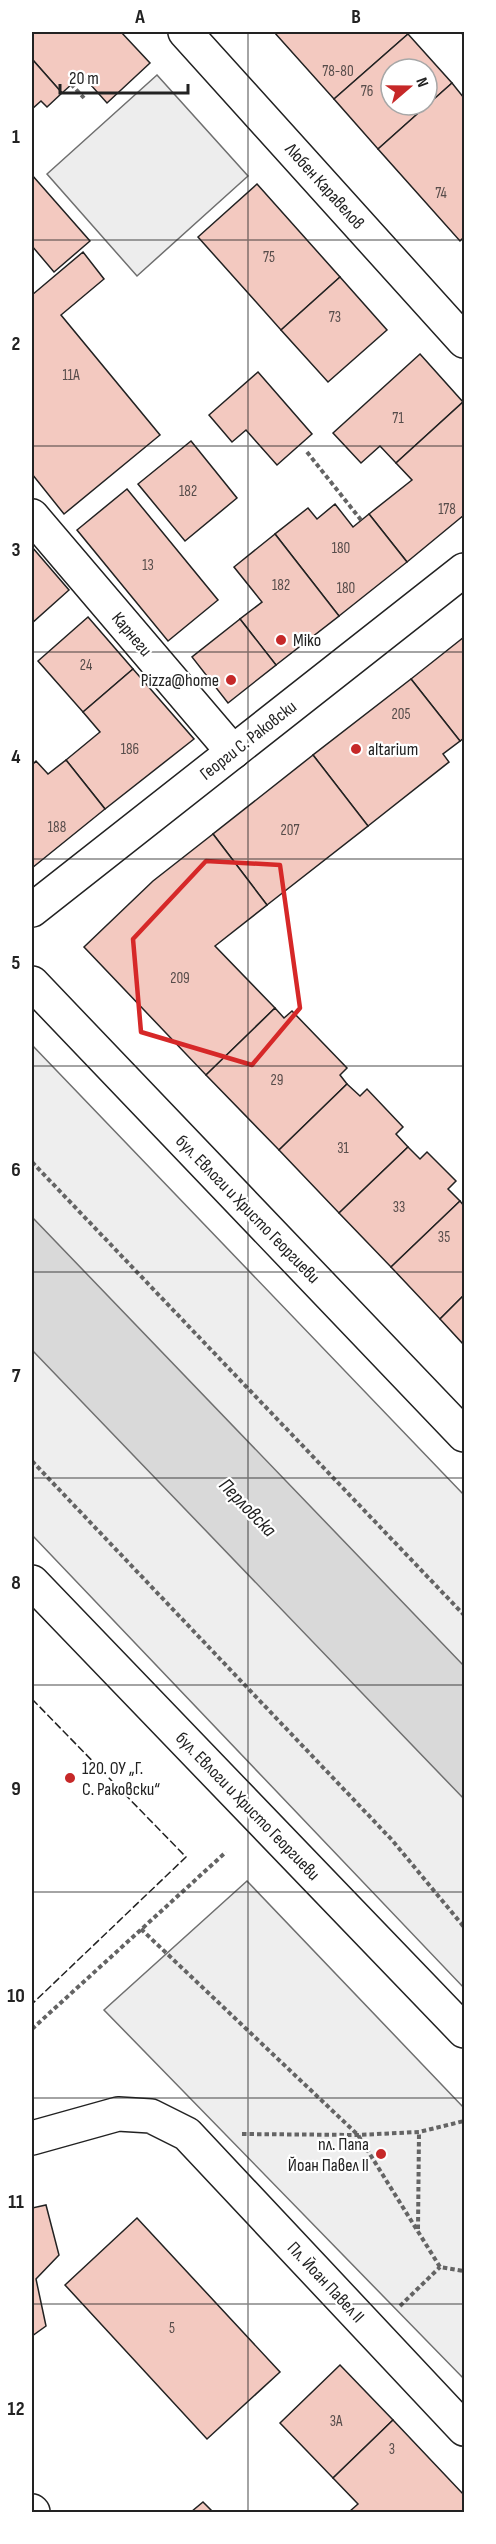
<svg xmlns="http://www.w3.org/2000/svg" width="496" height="2544" viewBox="0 0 496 2544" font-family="'Sofia Sans Condensed',sans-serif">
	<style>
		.green { fill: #eee; stroke: #6f6f6f; stroke-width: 1.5 }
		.parking { fill: #ededed; stroke: #6f6f6f; stroke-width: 1.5 }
		.water { fill: #d9d9d9; stroke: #6f6f6f; stroke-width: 1.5 }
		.building { fill: #f3c9c0; stroke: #222; stroke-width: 1.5; fill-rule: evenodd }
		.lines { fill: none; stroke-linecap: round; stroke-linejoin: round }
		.minor-casing { stroke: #222; stroke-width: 36 }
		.major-casing { stroke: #222; stroke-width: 36 }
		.path { stroke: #646464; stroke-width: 4; stroke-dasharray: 4.5 3; stroke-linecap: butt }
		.minor { stroke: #fff; stroke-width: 33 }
		.major { stroke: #fff; stroke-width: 33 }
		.fence { stroke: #222; stroke-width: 1.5; stroke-dasharray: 8 3; stroke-linecap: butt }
		.marked { fill: none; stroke: #d62828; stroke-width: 4.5; stroke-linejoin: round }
		.grid { fill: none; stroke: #222; stroke-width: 1.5; stroke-opacity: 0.55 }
		.poi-dot { fill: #c62828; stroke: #fff; stroke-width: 2 }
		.labels { text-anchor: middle; stroke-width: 4.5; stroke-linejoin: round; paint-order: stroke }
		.number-label { font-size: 15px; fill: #564c4a }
		.street-label { font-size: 18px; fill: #222; stroke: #fff }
		.poi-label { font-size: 18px; fill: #222; stroke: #fff; text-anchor: start }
		.water-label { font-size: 20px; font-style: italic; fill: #222; stroke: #fff }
		.neatline { fill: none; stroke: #222; stroke-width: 2 }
		.grid-label { font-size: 20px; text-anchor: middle; font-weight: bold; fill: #222 }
	</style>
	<rect width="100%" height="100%" fill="#fff"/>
	<!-- green -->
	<g class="green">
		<polygon points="32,1045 464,1495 464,1988 32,1535"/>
		<polygon points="247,1881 464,2108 464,2379 104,2010"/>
	</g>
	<!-- parking -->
	<polygon class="parking" points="157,75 248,176 137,276 47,174"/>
	<!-- water -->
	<polygon class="water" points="32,1217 464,1666 464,1799 32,1350"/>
	<!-- building -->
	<g class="building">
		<polygon points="32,32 121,32 150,63 107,103 82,75 62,93 32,59"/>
		<polygon points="274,32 405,32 408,34 334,99"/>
		<path d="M408,34L452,83L378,149L334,99ZM391,69H427V105H391Z"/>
		<polygon points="32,59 62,93 47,107 41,101 32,109"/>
		<polygon points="452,83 464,98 464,237 460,241 378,149"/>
		<polygon points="32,175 90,241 54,272 32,246"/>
		<polygon points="257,184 340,277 281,330 198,237"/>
		<polygon points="83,252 104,279 61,315 160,435 64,514 32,474 32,295"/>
		<polygon points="340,277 387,330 328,382 281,330"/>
		<polygon points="420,354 463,402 396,463 380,446 361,463 333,433"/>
		<polygon points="258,372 312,434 277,465 246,430 232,442 209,415"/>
		<polygon points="463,402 464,515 407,562 369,514 412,480 396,463"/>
		<polygon points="191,441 237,498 185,541 138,484"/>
		<polygon points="127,489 218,600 168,641 77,530"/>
		<polygon points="335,504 353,527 369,514 407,562 339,616 275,534 308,508 317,519"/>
		<polygon points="275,534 339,616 276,665 240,619 262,602 234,567"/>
		<polygon points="32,547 69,590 32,623"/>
		<polygon points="88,617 133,669 83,712 38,661"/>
		<polygon points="240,619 276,665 228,703 192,657"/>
		<polygon points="464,637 464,738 460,741 411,679"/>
		<polygon points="133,669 194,739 105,809 66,760 100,732 83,712"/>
		<polygon points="411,679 460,741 443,754 449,762 368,826 313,755"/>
		<polygon points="313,755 368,826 267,905 213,834"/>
		<polygon points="66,760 105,809 32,868 32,765 36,761 48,774"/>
		<polygon points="213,834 267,905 215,946 275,1008 206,1075 84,947 153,881"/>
		<polygon points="275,1008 284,1018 292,1011 347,1068 340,1075 347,1084 279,1150 206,1075"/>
		<polygon points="347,1084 360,1096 367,1089 403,1127 396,1134 408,1147 339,1213 279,1150"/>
		<polygon points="408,1147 420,1159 427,1152 456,1181 448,1189 460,1201 391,1267 339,1213"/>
		<polygon points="460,1201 464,1206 464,1295 440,1319 391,1267"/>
		<polygon points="464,1295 464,1345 440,1319"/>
		<polygon points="46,2205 59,2255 36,2279 46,2326 32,2336 32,2208"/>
		<polygon points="137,2218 280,2372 207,2439 65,2285"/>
		<polygon points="340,2365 393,2420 333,2478 280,2423"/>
		<polygon points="393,2420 464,2495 464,2509 461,2512 349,2512 358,2504 333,2478"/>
		<polygon points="203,2502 213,2512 191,2512"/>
	</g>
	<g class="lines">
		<!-- minor casing -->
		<g class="minor-casing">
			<g id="minor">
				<polyline points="185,32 464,341"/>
				<polyline points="32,516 233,752"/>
				<polyline points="32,910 464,570"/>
				<polyline points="32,2138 118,2114 151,2116 187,2134 464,2429"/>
				<polyline points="32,2511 33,2512"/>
			</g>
		</g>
		<!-- major casing -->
		<g class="major-casing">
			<g id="major">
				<polyline points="32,983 464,1435"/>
				<polyline points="32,1582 464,2031"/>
			</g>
		</g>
		<!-- path -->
		<g class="path">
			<polyline points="71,84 84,98"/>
			<polyline points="307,452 361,520"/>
			<polyline points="32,1162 464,1615"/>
			<polyline points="32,1461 392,1840 464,1927"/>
			<polyline points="141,1929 358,2135 440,2267 464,2271"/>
			<polyline points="32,2029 226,1852"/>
			<polyline points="242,2134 358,2135 419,2132 464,2121"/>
			<polyline points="418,2229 419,2132"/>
			<polyline points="400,2306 440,2267"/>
		</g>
		<!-- minor -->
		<use href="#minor" class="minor"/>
		<!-- major -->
		<use href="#major" class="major"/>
		<!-- fence -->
		<g class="fence">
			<polyline points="461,32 464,36"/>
			<polyline points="32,1699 186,1857 32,2004"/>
		</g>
	</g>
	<!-- marked area -->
	<path class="marked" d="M206,861L280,865L300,1008L252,1065L141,1032L133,939Z"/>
	<!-- grid -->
	<path class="grid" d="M248,32V2512M32,240H464M32,446H464M32,652H464M32,859H464M32,1066H464M32,1272H464M32,1478H464M32,1685H464M32,1892H464M32,2098H464M32,2304H464"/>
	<!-- markers -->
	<g class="poi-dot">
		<circle cx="281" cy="640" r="6"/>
		<circle cx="231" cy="680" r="6"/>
		<circle cx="356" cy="749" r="6"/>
		<circle cx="70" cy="1778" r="6"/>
		<circle cx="381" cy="2154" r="6"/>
	</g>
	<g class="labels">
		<!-- number labels -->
		<g class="number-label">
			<text x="338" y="76">78-80</text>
			<text x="367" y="96">76</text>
			<text x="441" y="198">74</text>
			<text x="269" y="262">75</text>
			<text x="335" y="322">73</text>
			<text x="71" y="380">11А</text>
			<text x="398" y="423">71</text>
			<text x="188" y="496">182</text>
			<text x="447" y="514">178</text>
			<text x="341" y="553">180</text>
			<text x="148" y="570">13</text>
			<text x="281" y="590">182</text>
			<text x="346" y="593">180</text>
			<text x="86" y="670">24</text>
			<text x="401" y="719">205</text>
			<text x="130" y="754">186</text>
			<text x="57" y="832">188</text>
			<text x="290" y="835">207</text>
			<text x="180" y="983">209</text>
			<text x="277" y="1085">29</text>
			<text x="343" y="1153">31</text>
			<text x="399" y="1212">33</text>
			<text x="444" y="1242">35</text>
			<text x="172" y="2333">5</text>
			<text x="336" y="2426">3А</text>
			<text x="392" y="2454">3</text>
		</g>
		<!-- street labels -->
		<g class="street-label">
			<text transform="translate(325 186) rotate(48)" y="6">Любен Каравелов</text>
			<text transform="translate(132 634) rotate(50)" y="6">Карнеги</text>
			<text transform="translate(248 740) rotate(-38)" y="6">Георги С. Раковски</text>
			<text transform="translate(248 1209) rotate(46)" y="6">бул. Евлоги и Христо Георгиеви</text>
			<text transform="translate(248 1806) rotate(46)" y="6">бул. Евлоги и Христо Георгиеви</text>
			<text transform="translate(326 2282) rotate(47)" y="6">Пл. Йоан Павел II</text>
		</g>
		<!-- poi labels -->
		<g class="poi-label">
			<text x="293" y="646">Miko</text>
			<text x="219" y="686" text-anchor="end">Pizza@home</text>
			<text x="368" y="755">altarium</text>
			<text x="82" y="1774">120. ОУ „Г.<tspan x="82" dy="21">С. Раковски“</tspan></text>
			<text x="369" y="2150" text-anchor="end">пл. Папа<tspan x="369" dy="21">Йоан Павел II</tspan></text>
		</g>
		<!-- water labels -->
		<g class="water-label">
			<text transform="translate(248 1507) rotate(46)" y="7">Перловска</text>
		</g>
	</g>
	<!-- border -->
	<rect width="496" height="2544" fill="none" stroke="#ffffff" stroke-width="66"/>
	<!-- north arrow -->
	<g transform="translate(409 87) rotate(70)"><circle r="28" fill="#ffffff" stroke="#a7a7a7" stroke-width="1.5"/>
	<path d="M0-4.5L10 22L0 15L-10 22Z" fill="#c62828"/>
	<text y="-9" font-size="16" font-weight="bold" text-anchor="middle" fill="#222222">N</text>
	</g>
	<!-- scale -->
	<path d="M60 84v9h128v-9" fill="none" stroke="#222222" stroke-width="3"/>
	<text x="69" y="84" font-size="18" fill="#222222" stroke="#ffffff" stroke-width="4.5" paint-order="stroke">20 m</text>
	<rect x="33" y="33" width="430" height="2478" class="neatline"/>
	<g class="grid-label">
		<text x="140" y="23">A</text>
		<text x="356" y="23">B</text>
		<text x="16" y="143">1</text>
		<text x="16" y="350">2</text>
		<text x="16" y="556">3</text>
		<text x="16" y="763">4</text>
		<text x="16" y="969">5</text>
		<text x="16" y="1176">6</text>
		<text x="16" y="1382">7</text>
		<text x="16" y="1589">8</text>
		<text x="16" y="1795">9</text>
		<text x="16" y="2002">10</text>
		<text x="16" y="2208">11</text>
		<text x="16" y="2415">12</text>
	</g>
</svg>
